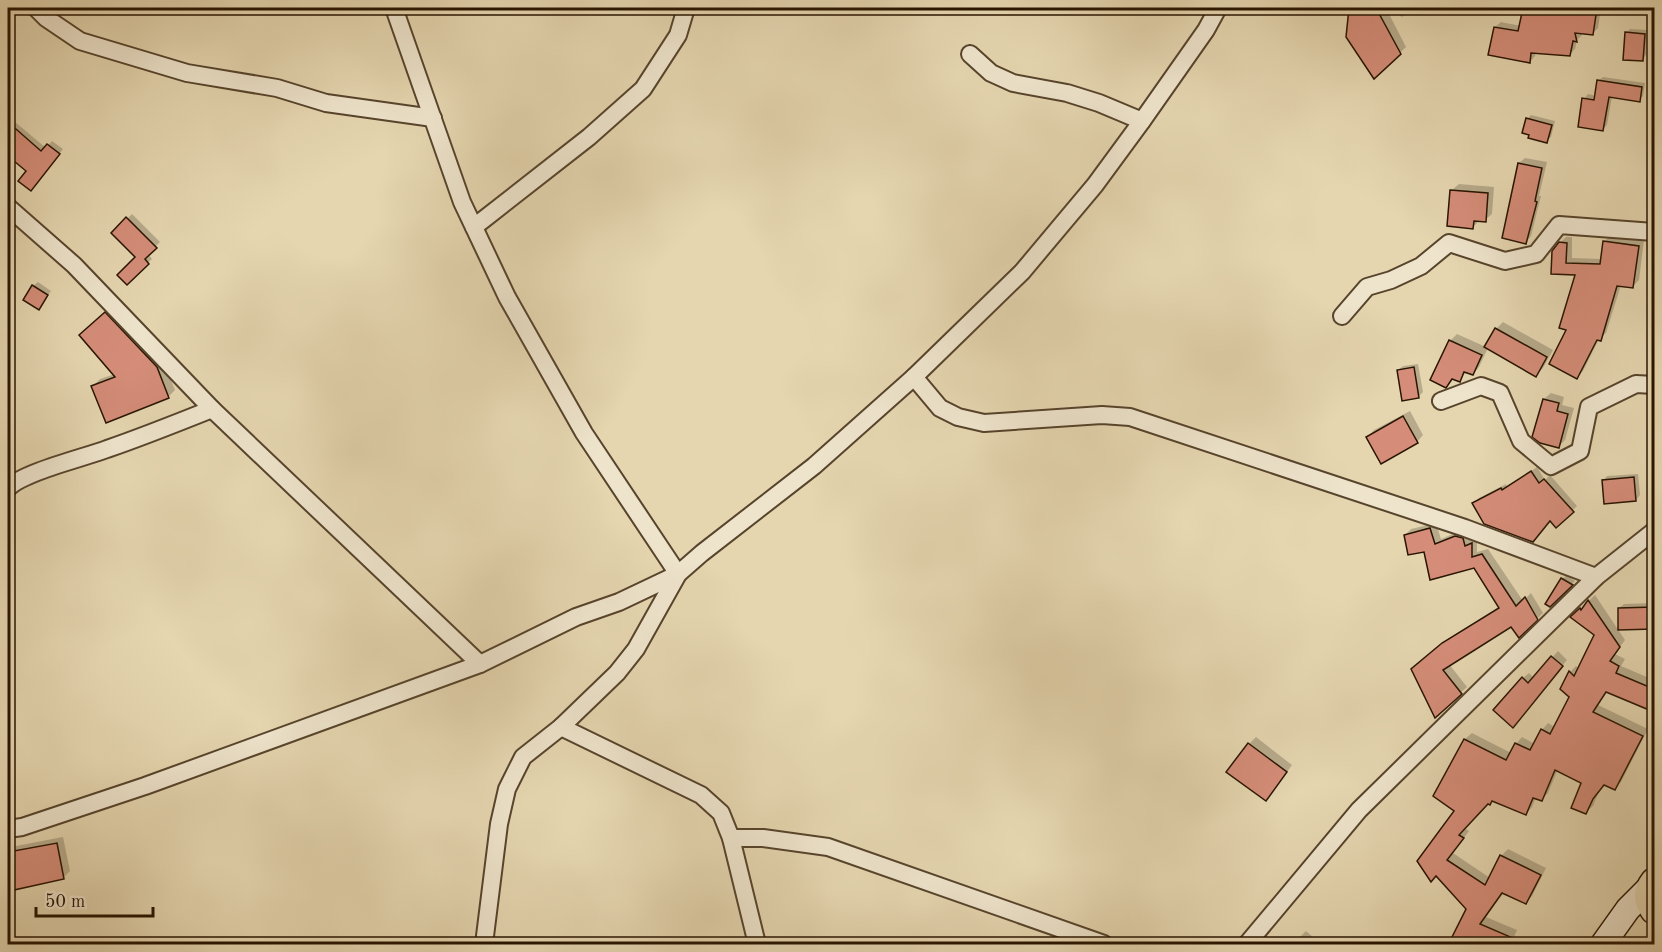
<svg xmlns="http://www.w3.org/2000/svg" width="1662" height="952" viewBox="0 0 1662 952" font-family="'Old Standard TT',serif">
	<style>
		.shadow { fill: #0003 }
		.building { fill: #d58d79; stroke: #281400; stroke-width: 1.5 }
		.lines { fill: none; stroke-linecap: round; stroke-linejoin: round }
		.minor-casing { stroke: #57442c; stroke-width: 20 }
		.secondary-casing { stroke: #281400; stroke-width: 27 }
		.primary-casing { stroke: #281400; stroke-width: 30 }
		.minor { stroke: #eee4cc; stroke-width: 16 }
		.secondary { stroke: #eee4cc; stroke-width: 24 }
		.primary { stroke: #e5d6b0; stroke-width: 27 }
	</style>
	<rect width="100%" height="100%" fill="#e5d6b0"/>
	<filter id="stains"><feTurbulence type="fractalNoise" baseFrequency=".00333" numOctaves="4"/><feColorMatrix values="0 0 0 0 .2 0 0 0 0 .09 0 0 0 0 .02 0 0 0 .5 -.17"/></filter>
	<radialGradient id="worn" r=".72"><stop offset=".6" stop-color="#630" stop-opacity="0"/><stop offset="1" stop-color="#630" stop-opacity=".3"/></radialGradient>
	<!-- shadow -->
	<g class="shadow">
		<polygon points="1351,8 1386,8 1406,47 1374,77 1348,36"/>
		<polygon points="1387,8 1410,8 1402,17"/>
		<polygon points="1525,8 1601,8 1598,28 1592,34 1581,32 1582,35 1577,40 1575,49 1570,54 1536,52 1535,56 1530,62 1495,27 1501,22 1521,26"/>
		<polygon points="1630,29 1648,30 1646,55 1642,60 1626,33"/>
		<polygon points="1603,77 1645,83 1643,96 1639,100 1612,96 1607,125 1603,129 1584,99 1588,94 1596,96 1598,81"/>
		<polygon points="1531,115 1555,121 1551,137 1546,141 1527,119"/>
		<polygon points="8,116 46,148 52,141 63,149 35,185 28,171 8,154"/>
		<polygon points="1525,158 1547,162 1539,196 1541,196 1531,236 1526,242 1519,163"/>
		<polygon points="1459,184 1494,187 1492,214 1485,220 1480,220 1473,227 1452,190"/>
		<polygon points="132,214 160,242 148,254 152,259 127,283 137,257 113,233"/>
		<polygon points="1610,236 1644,240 1639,280 1633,286 1621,285 1606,333 1599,339 1583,371 1577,377 1568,329 1577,274 1553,273 1560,243 1566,237 1572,237 1572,258 1602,259 1604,242"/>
		<polygon points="38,282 51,291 39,308 33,286"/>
		<polygon points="112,307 163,360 175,390 168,397 93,386 100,379 115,374 88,329"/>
		<polygon points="1503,322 1553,350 1543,368 1536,375 1488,348 1479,367 1473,374 1467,371 1459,380 1454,378 1446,386 1432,379 1450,341 1457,334 1486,347 1496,329"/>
		<polygon points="1418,364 1423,392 1419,396 1398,370 1403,366"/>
		<polygon points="1551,393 1564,397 1562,405 1574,408 1565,440 1558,447 1544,399"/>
		<polygon points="1410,411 1423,435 1417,442 1368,437 1374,430"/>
		<polygon points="1537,467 1545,480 1550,475 1577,506 1556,526 1551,519 1474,503 1479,498 1506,484 1507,487"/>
		<polygon points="1638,474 1640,495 1636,500 1603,481 1607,476"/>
		<polygon points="1436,523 1441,539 1462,530 1468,533 1471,541 1477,538 1477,552 1488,549 1523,601 1531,593 1543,613 1519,636 1512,625 1449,664 1467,687 1435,715 1419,663 1450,638 1500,606 1474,567 1425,550 1405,535 1411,529"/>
		<polygon points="1567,575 1575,581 1550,606 1562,579"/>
		<polygon points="1595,595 1625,640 1615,654 1625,659 1621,666 1654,680 1654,708 1653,710 1607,691 1598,705 1648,729 1621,782 1614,788 1605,783 1599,791 1593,806 1586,812 1583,783 1558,769 1548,793 1542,799 1536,797 1532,807 1526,814 1493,800 1490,803 1488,802 1464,828 1469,831 1453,853 1490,878 1501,856 1508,849 1546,868 1532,896 1526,902 1504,892 1486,917 1517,930 1511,944 1455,944 1468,909 1436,875 1456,810 1435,795 1465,739 1472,733 1511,753 1516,744 1522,737 1535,744 1542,730 1548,723 1555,727 1571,697 1570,672 1576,666 1579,669 1596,634 1572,617"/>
		<polygon points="1654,603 1654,627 1620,628 1619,608 1624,604"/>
		<polygon points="1558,651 1567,660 1518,720 1523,678 1529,673 1534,678"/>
		<polygon points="1256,737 1292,765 1272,793 1249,744"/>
		<polygon points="63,837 70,871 63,878 9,853 16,846"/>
		<polygon points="1306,931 1321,944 1293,944"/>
	</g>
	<!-- building -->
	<g class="building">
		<polygon points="1349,8 1376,8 1401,54 1374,79 1346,37"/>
		<polygon points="1523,8 1597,8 1593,35 1575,33 1577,42 1573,41 1570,56 1531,53 1530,63 1488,55 1494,27 1518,31"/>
		<polygon points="1625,32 1645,34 1643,61 1623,60"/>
		<polygon points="1597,80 1642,87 1640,102 1609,97 1603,131 1578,127 1582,98 1594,100"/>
		<polygon points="1526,118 1552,125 1547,143 1528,138 1529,135 1522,133"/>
		<polygon points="8,122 41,151 47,144 60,154 31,191 18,181 26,171 8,156"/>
		<polygon points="1518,163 1542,168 1535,201 1537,202 1526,244 1502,238"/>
		<polygon points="1450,190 1488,193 1486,222 1474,221 1473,229 1447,226"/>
		<polygon points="126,217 157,248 145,259 149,264 127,285 117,275 135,257 111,233"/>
		<polygon points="1603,241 1639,246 1633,288 1617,286 1601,341 1597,340 1577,379 1549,364 1566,330 1559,328 1575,275 1551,274 1552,251 1559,242 1567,243 1566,263 1600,264"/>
		<polygon points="32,285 48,295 39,310 23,300"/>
		<polygon points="105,312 157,367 169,398 106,423 91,386 115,377 79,335"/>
		<polygon points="1495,328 1547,357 1536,377 1484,347"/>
		<polygon points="1449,340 1482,355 1473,375 1464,372 1460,382 1452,379 1446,388 1430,380"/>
		<polygon points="1414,367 1419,398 1402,401 1397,370"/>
		<polygon points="1543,399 1559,403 1557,411 1568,414 1559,448 1540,443 1532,437"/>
		<polygon points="1403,416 1418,443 1381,464 1366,437"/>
		<polygon points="1531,471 1539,483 1544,479 1574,512 1556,528 1550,521 1533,542 1484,524 1472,503 1501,488 1502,490"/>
		<polygon points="1634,477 1636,501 1604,504 1602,480"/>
		<polygon points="1430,528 1435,544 1455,536 1463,538 1465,546 1472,543 1472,557 1482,554 1516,606 1525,597 1538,620 1519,638 1511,627 1443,670 1462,694 1435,718 1411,669 1442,643 1499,608 1474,568 1430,580 1424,552 1408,555 1404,535"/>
		<polygon points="1561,578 1573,585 1550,607 1545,604"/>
		<polygon points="1588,600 1620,647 1610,661 1619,666 1616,673 1654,689 1654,712 1606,692 1593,712 1643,736 1615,790 1604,785 1593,799 1586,814 1571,808 1581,783 1555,770 1542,801 1533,798 1526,815 1492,801 1490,805 1488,804 1459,835 1464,838 1447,860 1485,885 1500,855 1541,875 1526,904 1502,893 1480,924 1529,945 1448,945 1466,909 1436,876 1431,882 1417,861 1454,811 1433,796 1464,739 1506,760 1515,743 1530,750 1541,729 1550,734 1569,697 1560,689 1569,671 1574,676 1594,635 1570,617 1580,608 1581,610"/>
		<polygon points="1654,607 1654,629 1618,630 1618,608"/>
		<polygon points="1551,656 1563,666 1513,728 1493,710 1522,677 1528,683"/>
		<polygon points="1248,743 1287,772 1266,801 1226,772"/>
		<polygon points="57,843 64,879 14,890 8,852"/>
	</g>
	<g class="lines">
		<!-- minor casing -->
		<g class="minor-casing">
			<g id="minor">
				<polyline points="36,8 46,18 80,41 187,73 277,88 326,103 433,118"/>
				<polyline points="970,54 991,73 1013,83 1067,93 1099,103 1142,121"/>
				<polyline points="8,207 74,265 212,409 480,664"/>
				<polyline points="474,227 589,137 643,89 678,35 686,8"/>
				<polyline points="1342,316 1367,287 1391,280 1421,266 1449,243 1505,261 1536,254 1559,225 1654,232"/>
				<polyline points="914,377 940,408 958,417 984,423 1102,415 1130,417 1465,528 1596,577"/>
				<polyline points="1441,401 1481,386 1500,393 1521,441 1551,466 1580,451 1589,407 1636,384 1654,385"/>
				<path d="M8,488C24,472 83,458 107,449C142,437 177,423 212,409"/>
				<polyline points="561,727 701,795 721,813 731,838 757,944"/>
				<polyline points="8,829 22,827 145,786 480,664 576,617 619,602 678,574 584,433 507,297 462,202 394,8"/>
				<polyline points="731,838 763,838 828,847 1104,944"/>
				<polyline points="484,944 499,824 507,789 523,757 561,727 617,673 636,649 678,574 702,553 814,466 914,377 1022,272 1095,185 1142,121 1206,30 1218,8"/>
				<polyline points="1247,944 1359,810 1596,577 1654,531"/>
			</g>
		</g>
		<!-- secondary casing -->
		<g class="secondary-casing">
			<polyline id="secondary" points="1603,944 1628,909 1651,886"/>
		</g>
		<!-- primary casing -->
		<g class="primary-casing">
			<path id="primary" d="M1654,882C1647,891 1647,900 1654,910"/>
		</g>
		<!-- minor -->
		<use href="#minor" class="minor"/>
		<!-- secondary -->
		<use href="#secondary" class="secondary"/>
		<!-- primary -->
		<use href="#primary" class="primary"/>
	</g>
	<!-- margin -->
	<rect width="1662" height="952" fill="none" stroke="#e5d6b0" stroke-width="30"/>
	<rect x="9" y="9" width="1644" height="934" fill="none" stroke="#281400" stroke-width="3"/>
	<rect x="15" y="15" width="1632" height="922" fill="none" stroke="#281400" stroke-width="1.5"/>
	<!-- scale -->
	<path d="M36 907v9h117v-9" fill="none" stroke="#281400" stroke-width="3"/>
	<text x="45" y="907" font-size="18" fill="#281400" stroke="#eee4cc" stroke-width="4.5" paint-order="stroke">50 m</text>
	<rect width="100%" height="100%" filter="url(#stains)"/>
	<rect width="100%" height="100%" fill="url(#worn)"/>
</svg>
